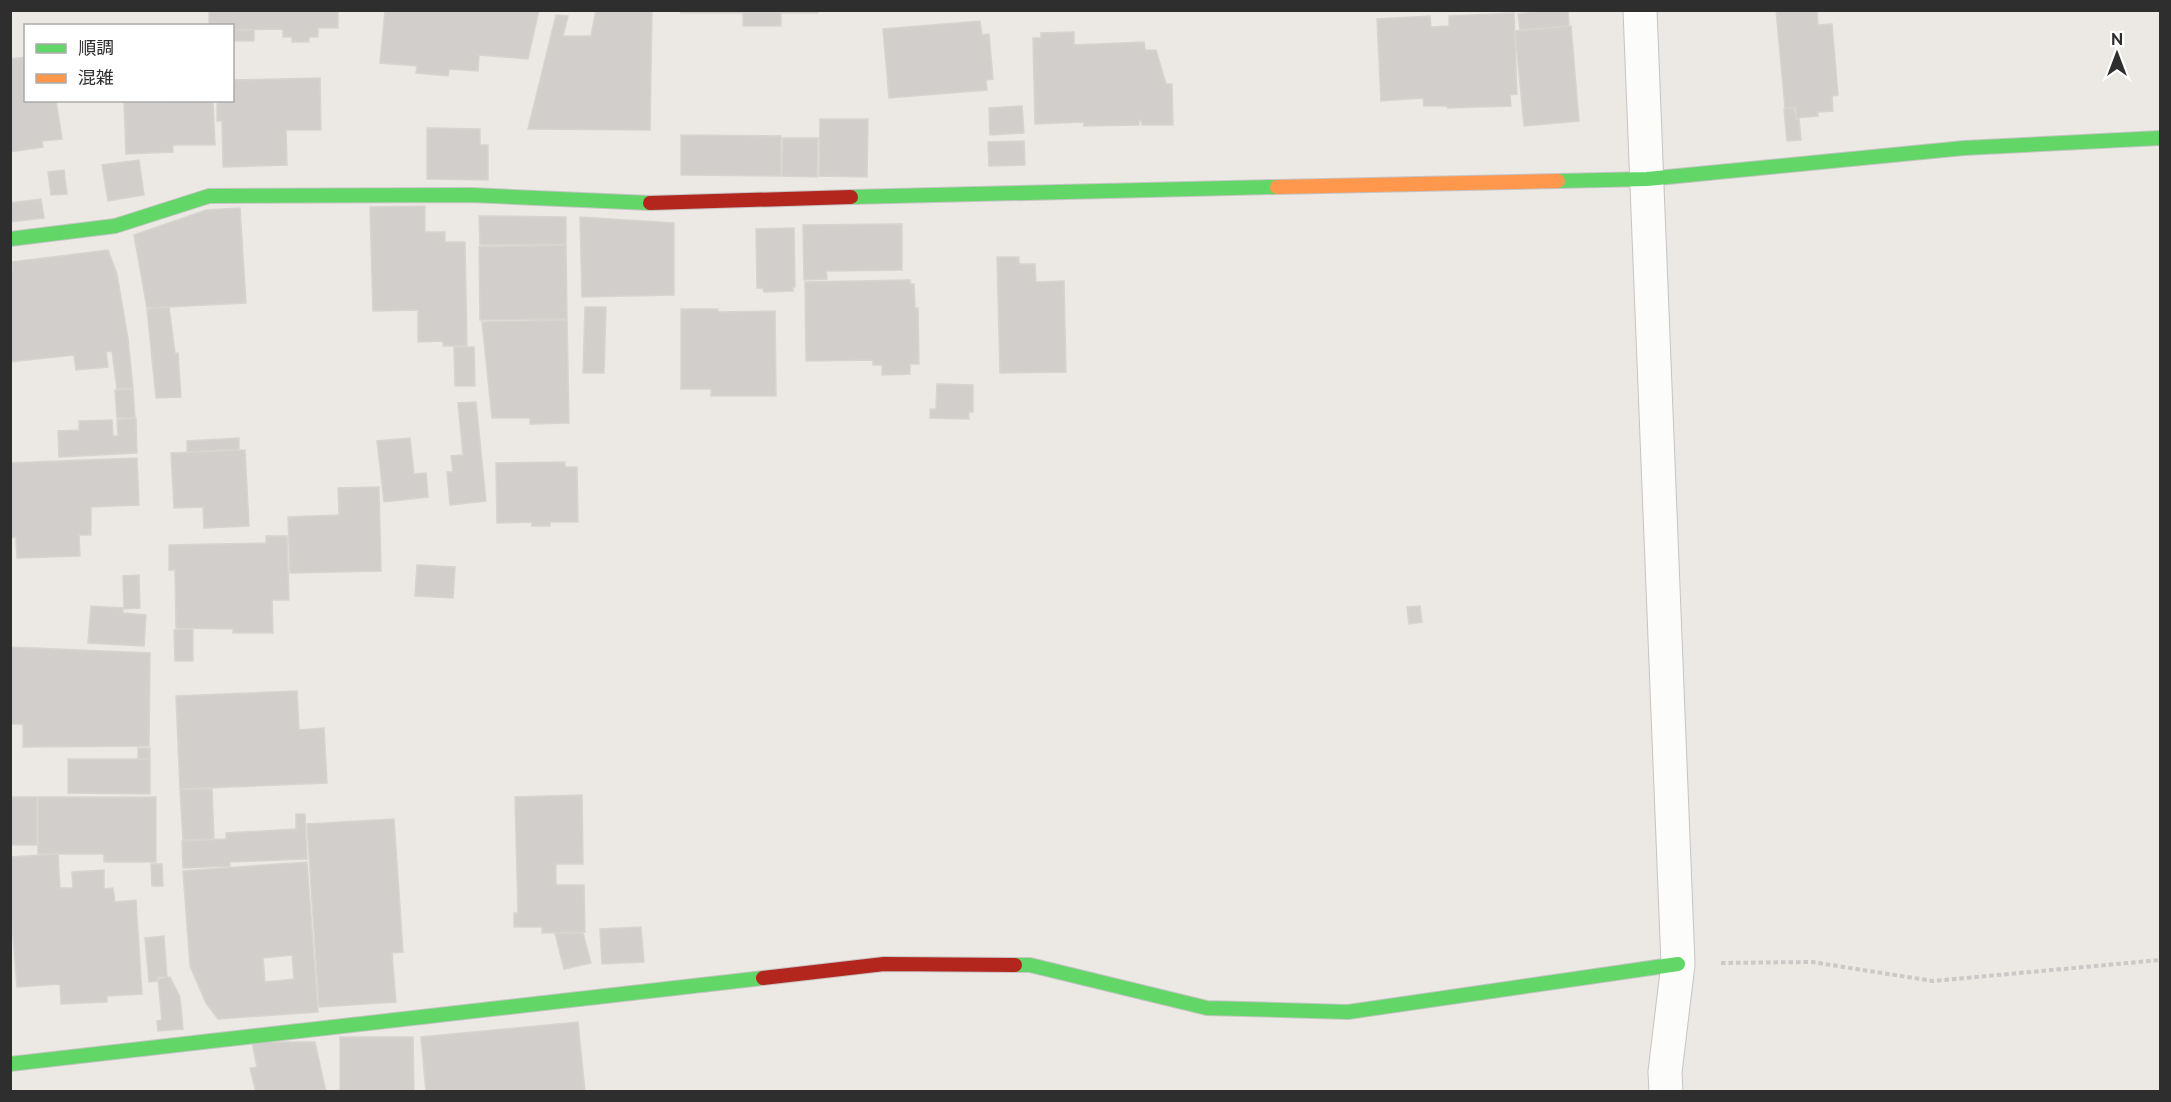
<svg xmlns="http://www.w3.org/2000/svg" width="2171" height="1102" viewBox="0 0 2171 1102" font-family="Raleway,'Noto Sans JP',sans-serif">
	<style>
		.building { fill: #d1cecb; stroke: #d7d4d0; stroke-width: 1.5; fill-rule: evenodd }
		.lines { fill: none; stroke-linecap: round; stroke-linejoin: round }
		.street-casing { stroke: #c5c4c5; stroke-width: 35 }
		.fast-casing { stroke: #c5c4c5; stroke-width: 16 }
		.slow-casing { stroke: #c5c4c5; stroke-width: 16 }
		.jam-casing { stroke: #c5c4c5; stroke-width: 16 }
		.path { stroke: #c9c9c8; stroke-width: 4; stroke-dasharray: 4.5 3; stroke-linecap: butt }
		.street { stroke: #fcfcfb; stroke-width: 33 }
		.fast { stroke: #63d668; stroke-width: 14 }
		.slow { stroke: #ff974d; stroke-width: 14 }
		.jam { stroke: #b3261e; stroke-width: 14 }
	</style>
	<rect width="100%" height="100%" fill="#ece8e4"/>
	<!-- building -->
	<g class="building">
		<polygon points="209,10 338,10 338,28 318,28 318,37 309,37 309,42 292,42 292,37 283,37 283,29 232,30 232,26 209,26"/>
		<polygon points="385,10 539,10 528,59 479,55 478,71 449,69 448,76 416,73 417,66 380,63"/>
		<polygon points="596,10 652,10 650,130 528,129 556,15 568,16 563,36 591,36"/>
		<polygon points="681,10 818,10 818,13 781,13 781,26 743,26 743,13 681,13"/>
		<polygon points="1553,10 1568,10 1569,26 1520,30 1518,14"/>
		<polygon points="1776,10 1817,10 1818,25 1832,24 1838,95 1832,96 1833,111 1818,112 1818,116 1796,118 1796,107 1785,108"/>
		<polygon points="1514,13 1517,94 1510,95 1511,106 1448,108 1447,106 1424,106 1423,98 1381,101 1377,19 1430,16 1431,27 1449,26 1449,16"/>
		<polygon points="980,21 982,35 989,34 993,79 986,80 987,90 889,98 883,29"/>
		<polygon points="1571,26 1579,121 1524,126 1515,31"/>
		<rect x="232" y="30" width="22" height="11"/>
		<polygon points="1074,32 1074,45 1144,42 1145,50 1156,50 1166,84 1172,84 1173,125 1142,125 1141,120 1139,120 1139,125 1084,126 1084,122 1035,124 1033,38 1041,38 1041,33"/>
		<polygon points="26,57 26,100 56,100 62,139 42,141 43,147 10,152 10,59"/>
		<polygon points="320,78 321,130 286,130 287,165 223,167 222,121 217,121 217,100 232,100 232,80"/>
		<polygon points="213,101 215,145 173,145 173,152 126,154 124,102"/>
		<polygon points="1022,106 1024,133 990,135 989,108"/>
		<polygon points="1794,108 1796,119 1799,119 1801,140 1787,141 1784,109"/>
		<polygon points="820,119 868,119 867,177 819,176"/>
		<polygon points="427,128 480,129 480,145 488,145 488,180 427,179"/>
		<polygon points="681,135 781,136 781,176 681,175"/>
		<polygon points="783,138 818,138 817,177 782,176"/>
		<polygon points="1024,141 1025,165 989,166 988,142"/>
		<polygon points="139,160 144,195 108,201 102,165"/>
		<polygon points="64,170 67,194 51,195 48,172"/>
		<polygon points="41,199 44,218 10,222 10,203"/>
		<polygon points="425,206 425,232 445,232 445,242 465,242 467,346 443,346 443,341 418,342 418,310 373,311 370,207"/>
		<polygon points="240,208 246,303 147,308 134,235 206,210"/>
		<polygon points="479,216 566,217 566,244 480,245"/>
		<polygon points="580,217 674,223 674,295 582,297"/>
		<polygon points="902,224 902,270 826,271 827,279 804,280 803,225"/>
		<polygon points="794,228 795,287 793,287 793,291 764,292 763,288 757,288 756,229"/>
		<polygon points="566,245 567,319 480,320 479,247"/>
		<polygon points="108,250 117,274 128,339 133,388 117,389 112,351 106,352 108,367 76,370 74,355 10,362 10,271 13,271 12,262"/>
		<polygon points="997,257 1019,257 1019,264 1035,264 1036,282 1064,281 1066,372 1000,373"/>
		<polygon points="910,280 910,284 914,284 915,308 918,308 919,364 910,364 910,374 882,375 882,365 873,365 873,360 806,361 805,282"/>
		<polygon points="169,307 175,353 178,353 181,397 156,398 147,309"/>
		<polygon points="585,307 606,307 604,373 583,373"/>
		<polygon points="681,309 718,309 718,312 775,311 776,396 711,396 711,389 681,389"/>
		<polygon points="567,320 569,423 530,424 530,418 492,418 482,322"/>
		<polygon points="454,347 474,347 475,386 455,386"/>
		<polygon points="937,384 973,385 973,412 969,412 969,419 930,418 930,409 936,409"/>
		<polygon points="133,389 135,418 117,418 115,390"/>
		<polygon points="476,402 486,501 450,505 447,472 453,472 451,456 463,455 458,403"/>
		<polygon points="136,418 137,453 59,457 58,431 79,430 79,421 112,420 113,436 118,436 117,420"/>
		<polygon points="239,438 239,449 187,452 187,441"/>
		<polygon points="410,438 414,474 426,473 428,497 384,502 377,441"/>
		<polygon points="245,450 249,526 204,528 203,507 174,508 171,453"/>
		<polygon points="137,458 139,505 91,507 91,535 79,535 80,556 17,558 16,537 10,538 10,463"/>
		<polygon points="565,462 565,467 577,467 578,522 550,522 550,526 532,526 532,522 497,523 496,463"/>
		<polygon points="379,487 381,571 290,573 288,517 339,515 338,488"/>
		<polygon points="266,536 287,536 289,600 272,600 273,633 233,633 233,629 176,628 175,570 169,570 169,545 266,543"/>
		<polygon points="417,565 455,567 453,598 415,596"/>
		<polygon points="139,575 140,608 124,609 123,576"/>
		<polygon points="91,606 123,608 123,613 146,615 144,646 88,643"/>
		<polygon points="1420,606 1422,622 1409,624 1407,607"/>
		<polygon points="193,629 193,661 175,661 174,630"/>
		<polygon points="10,647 150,653 149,746 23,747 23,724 10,724"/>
		<polygon points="297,691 299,730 324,728 327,783 180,789 176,696"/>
		<rect x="138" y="748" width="12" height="11"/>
		<polygon points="68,759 150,759 150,794 68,793"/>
		<polygon points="180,789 212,789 214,839 183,840"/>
		<polygon points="582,795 583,864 556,864 556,885 584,885 585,932 542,933 542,927 514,927 514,913 518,913 515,797"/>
		<rect x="10" y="797" width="27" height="48"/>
		<polygon points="38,797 156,797 156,862 104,862 104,854 38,854"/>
		<polygon points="296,814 305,814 307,859 230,862 230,866 183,868 182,841 226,839 226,833 296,829"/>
		<polygon points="394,819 403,952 392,953 396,1002 319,1007 307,824"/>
		<polygon points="58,854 60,888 73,888 72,872 104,870 104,889 113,888 115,902 136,900 142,994 107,996 107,1002 61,1004 60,984 17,987 10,898 10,857"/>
		<path d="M307,862L318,1012L218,1019L206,1003L190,966L183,871ZM292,955L294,979L265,982L263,958Z"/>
		<polygon points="151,864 162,864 163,886 152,886"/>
		<polygon points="641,927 644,962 602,964 600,929"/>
		<polygon points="555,933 583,933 591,963 564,969"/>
		<polygon points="164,936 167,977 157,977 158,981 149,982 145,938"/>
		<polygon points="170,977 180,997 183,1029 158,1031 157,1021 162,1020 158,979"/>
		<polygon points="578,1022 585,1092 426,1092 421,1037"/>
		<polygon points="340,1037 413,1037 414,1092 340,1092"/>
		<polygon points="252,1042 315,1042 326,1092 256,1092 250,1068 257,1067"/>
	</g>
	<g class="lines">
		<!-- street casing -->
		<g class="street-casing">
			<polyline id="street" points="1640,10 1678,964 1665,1072 1666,1092"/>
		</g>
		<!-- fast casing -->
		<g class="fast-casing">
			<g id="fast">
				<polyline points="1558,181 1647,179 1964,148 2160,138"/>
				<polyline points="851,197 1277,187"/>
				<polyline points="10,239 115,226 209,196 471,195 650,203"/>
				<polyline points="1015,965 1030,965 1207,1008 1348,1012 1678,964"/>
				<polyline points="10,1064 763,978"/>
			</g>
		</g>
		<!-- slow casing -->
		<g class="slow-casing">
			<polyline id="slow" points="1277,187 1558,181"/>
		</g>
		<!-- jam casing -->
		<g class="jam-casing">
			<g id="jam">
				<polyline points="650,203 851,197"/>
				<polyline points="763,978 884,964 1015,965"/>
			</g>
		</g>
		<!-- path -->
		<polyline class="path" points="1721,963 1812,962 1933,981 2160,960"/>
		<!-- street -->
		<use href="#street" class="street"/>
		<!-- fast -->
		<use href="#fast" class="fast"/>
		<!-- slow -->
		<use href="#slow" class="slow"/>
		<!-- jam -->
		<use href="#jam" class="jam"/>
	</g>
	<!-- border -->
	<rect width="2171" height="1102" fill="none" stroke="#2e2e2e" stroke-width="24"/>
	<!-- legend -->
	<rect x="24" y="24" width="210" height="78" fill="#ffffff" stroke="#ababab" stroke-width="1.5"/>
	<rect x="36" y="44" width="30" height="9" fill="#63d668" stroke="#ababab" stroke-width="1.5"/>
	<text x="78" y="54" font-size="18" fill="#2e2e2e">順調</text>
	<rect x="36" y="74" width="30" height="9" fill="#ff974d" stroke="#ababab" stroke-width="1.5"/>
	<text x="78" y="84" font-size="18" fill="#2e2e2e">混雑</text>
	<!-- north arrow -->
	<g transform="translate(2117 54)" stroke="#ffffff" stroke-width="4.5" paint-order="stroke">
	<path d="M0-4.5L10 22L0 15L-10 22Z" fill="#2e2e2e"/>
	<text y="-9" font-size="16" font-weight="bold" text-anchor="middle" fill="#2e2e2e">N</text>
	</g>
</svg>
